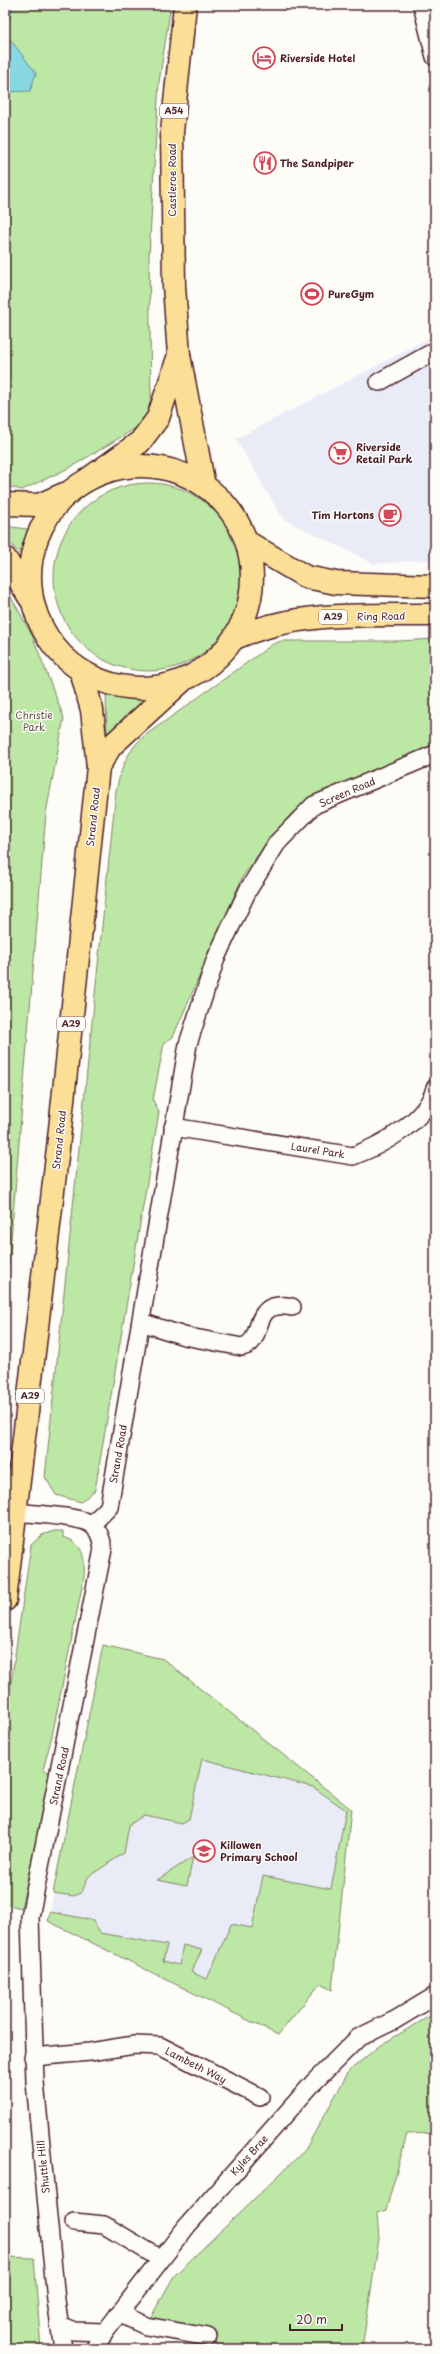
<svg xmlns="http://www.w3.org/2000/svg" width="440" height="2354" viewBox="0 0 440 2354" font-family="'Playpen Sans',sans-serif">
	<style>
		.built { fill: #e9ecf7 }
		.green { fill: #bce7a5; stroke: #838368 }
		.water { fill: #88d8e2; stroke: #6f8e99 }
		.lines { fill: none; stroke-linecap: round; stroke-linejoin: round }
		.minor-casing { stroke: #4a1f2b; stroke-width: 20 }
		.primary-casing { stroke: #4a1f2b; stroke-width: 25 }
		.trunk-casing { stroke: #4a1f2b; stroke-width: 25 }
		.minor { stroke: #fdfcf7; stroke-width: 17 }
		.primary { stroke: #fbdf96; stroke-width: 22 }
		.trunk { stroke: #fbdf96; stroke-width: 22 }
		.labels { text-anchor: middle; stroke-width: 3; stroke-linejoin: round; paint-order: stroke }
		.shield { fill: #fdfcf7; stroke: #806168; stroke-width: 1 }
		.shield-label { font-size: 9px; font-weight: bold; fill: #4a1f2b }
		.poi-label { font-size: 10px; font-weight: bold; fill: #4a1f2b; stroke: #fdfcf7; text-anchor: start }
		.street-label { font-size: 10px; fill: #4a1f2b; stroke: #fdfcf7 }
		.park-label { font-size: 10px; fill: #66514a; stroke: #fdfcf7 }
	</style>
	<rect width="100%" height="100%" fill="#fdfcf7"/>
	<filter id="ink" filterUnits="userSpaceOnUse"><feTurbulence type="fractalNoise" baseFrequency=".025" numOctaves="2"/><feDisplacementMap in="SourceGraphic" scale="8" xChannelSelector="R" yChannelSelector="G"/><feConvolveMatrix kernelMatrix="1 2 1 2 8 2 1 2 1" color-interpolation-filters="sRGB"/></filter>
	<g filter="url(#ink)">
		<!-- built -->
		<g class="built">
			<polygon points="435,335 435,559 374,564 282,518 236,439"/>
			<polygon points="103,1645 163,1659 351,1809 332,1990 320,1984 278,2035 48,1921"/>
		</g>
		<!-- green -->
		<g class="green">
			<polygon points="5,5 171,5 159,82 149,256 151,397 146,422 71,467 22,490 5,486"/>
			<circle cx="148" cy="577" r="94"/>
			<polygon points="5,526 34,530 25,560 5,537"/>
			<polygon points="5,586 32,635 64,718 46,813 5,1313"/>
			<path d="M435,639V745L308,800L291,814L265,845L243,876L173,1037L164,1043L153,1100L159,1112L95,1490L81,1502L56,1495L45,1477L116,791C121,769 126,753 143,737L273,644L281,641H399Z"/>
			<polygon points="106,692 143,697 145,702 107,737"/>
			<path d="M54,1531H63V1537C84,1543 85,1557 84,1577L52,1736L43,1770L51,1773L21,1908L5,1904V1723L31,1545L42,1535Z"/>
			<polygon points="103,1645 163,1659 351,1809 332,1990 320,1984 278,2035 48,1921 50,1912 93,1920 100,1933 167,1945 163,1961 179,1965 183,1945 202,1950 191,1972 207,1979 231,1924 252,1928 263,1876 331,1889 346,1810 313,1787 202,1759 189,1819 182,1823 144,1815 129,1825 124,1853 88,1877 82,1892 74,1896 53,1893"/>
			<polygon points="193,1857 187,1886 157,1880"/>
			<polygon points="435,2013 435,2133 407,2134 386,2210 377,2213 379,2239 362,2349 245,2349 143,2331 174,2276 305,2150 349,2071 379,2046"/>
			<polygon points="5,2257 34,2258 41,2349 5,2349"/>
		</g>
		<!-- water -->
		<polygon class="water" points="5,5 13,5 6,34 36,73 30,91 5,92"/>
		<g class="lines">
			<!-- minor casing -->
			<g class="minor-casing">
				<g id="minor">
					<polyline points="422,5 435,57"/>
					<polyline points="379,382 435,351"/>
					<path d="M173,1127L353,1156C382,1145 427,1121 435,1088"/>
					<path d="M141,1322L184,1336L242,1347C267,1342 248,1298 292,1307"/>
					<path d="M16,1512C32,1514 82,1516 92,1525C100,1531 102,1540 103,1549L30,1917L35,2082L56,2300L63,2349"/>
					<polyline points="92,1524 109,1507 188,1044 216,958 248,890 277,843 314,805 435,754"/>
					<polyline points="33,2057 90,2052 134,2045 160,2046 260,2097"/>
					<polyline points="74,2222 104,2225 161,2259"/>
					<polyline points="119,2313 146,2326 208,2337"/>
					<polyline points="59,2325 74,2331 105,2332"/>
					<polyline points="94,2349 105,2332 187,2226 313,2083 358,2038 395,2020 435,1996"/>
				</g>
			</g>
			<!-- primary casing -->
			<g class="primary-casing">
				<g id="primary">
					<polyline points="185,5 172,132 174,286 179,355 204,486"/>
					<polyline points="87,480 140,442 158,418 179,355"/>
					<polyline points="98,767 111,746 181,682"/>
					<polyline points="5,1600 58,1148 98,767 92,710 81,671"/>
				</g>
			</g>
			<!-- trunk casing -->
			<g class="trunk-casing">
				<g id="trunk">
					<circle cx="141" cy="577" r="111"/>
					<polyline points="5,504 39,505 64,494"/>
					<polyline points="247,542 306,577 336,583 435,586"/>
					<polyline points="5,558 30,598"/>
					<path d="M235,638C299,610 367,616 435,615"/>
				</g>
			</g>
			<!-- minor -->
			<use href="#minor" class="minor"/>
			<!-- primary -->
			<use href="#primary" class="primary"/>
			<!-- trunk -->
			<use href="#trunk" class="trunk"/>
		</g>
	</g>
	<!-- icons -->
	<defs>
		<g id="hotel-ring" transform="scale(1.15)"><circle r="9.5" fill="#fdfcf7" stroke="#d1495b" stroke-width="1.5"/><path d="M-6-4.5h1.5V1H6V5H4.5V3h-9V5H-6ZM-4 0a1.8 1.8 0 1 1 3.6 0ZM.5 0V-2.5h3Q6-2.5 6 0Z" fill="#d1495b"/></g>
		<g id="restaurant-ring" transform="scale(1.15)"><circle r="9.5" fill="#fdfcf7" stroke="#d1495b" stroke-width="1.5"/><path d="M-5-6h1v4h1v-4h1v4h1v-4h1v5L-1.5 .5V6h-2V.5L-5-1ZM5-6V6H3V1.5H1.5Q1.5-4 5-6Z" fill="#d1495b"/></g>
		<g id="stadium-ring" transform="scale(1.15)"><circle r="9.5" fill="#fdfcf7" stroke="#d1495b" stroke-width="1.5"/><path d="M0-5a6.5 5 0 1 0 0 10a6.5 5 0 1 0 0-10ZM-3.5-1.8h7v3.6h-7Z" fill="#d1495b"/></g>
		<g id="supermarket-ring" transform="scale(1.15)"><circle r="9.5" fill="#fdfcf7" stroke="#d1495b" stroke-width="1.5"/><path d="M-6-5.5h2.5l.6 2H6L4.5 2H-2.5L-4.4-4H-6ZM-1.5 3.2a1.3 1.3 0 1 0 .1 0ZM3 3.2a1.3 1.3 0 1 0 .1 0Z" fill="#d1495b"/></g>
		<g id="cafe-ring" transform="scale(1.15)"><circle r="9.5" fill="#fdfcf7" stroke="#d1495b" stroke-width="1.5"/><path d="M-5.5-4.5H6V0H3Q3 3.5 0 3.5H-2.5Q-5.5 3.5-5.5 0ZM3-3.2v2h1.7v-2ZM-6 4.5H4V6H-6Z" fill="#d1495b"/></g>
		<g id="school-ring" transform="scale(1.15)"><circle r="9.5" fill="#fdfcf7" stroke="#d1495b" stroke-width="1.5"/><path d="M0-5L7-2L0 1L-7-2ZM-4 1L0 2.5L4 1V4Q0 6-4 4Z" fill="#d1495b"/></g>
	</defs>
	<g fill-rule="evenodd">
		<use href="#hotel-ring" x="264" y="58"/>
		<use href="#restaurant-ring" x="265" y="163"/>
		<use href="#stadium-ring" x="312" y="294"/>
		<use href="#supermarket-ring" x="340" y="453"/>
		<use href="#cafe-ring" x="390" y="515"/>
		<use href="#school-ring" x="204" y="1851"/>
	</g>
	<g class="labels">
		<!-- shield labels -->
		<g class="shield">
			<rect x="160" y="104" width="28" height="14" rx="3"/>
			<rect x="319" y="610" width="28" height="14" rx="3"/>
			<rect x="57" y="1017" width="28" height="14" rx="3"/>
			<rect x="16" y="1389" width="28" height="14" rx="3"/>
		</g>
		<g class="shield-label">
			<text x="174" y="114">A54</text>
			<text x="333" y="620">A29</text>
			<text x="71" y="1027">A29</text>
			<text x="30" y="1399">A29</text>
		</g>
		<!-- poi labels -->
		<g class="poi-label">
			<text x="280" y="62">Riverside Hotel</text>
			<text x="280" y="167">The Sandpiper</text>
			<text x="328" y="298">PureGym</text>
			<text x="356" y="451">Riverside<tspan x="356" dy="12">Retail Park</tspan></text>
			<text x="374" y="519" text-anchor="end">Tim Hortons</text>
			<text x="220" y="1849">Killowen<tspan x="220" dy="12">Primary School</tspan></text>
		</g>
		<!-- street labels -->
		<g class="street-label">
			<text transform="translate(172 180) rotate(-90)" y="4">Castleroe Road</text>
			<text transform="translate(381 616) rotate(-1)" y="4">Ring Road</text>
			<text transform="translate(347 792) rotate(-23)" y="4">Screen Road</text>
			<text transform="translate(93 817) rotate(-84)" y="4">Strand Road</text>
			<text transform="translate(59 1140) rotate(-84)" y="4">Strand Road</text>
			<text transform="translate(318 1150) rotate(9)" y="4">Laurel Park</text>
			<text transform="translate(118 1454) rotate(-80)" y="4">Strand Road</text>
			<text transform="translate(59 1776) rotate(-78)" y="4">Strand Road</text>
			<text transform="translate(196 2065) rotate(27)" y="4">Lambeth Way</text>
			<text transform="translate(249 2155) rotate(-48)" y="4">Kyles Brae</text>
			<text transform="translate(43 2167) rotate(-96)" y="4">Shuttle Hill</text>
		</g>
		<!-- park labels -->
		<g class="park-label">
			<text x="34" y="719">Christie<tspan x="34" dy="12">Park</tspan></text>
		</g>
	</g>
	<!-- margin -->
	<rect width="440" height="2354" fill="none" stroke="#fdfcf7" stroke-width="20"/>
	<rect x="10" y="10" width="420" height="2334" fill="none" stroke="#4a1f2b" stroke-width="1.5" filter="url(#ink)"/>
	<!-- scale -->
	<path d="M290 2324v6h52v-6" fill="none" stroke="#4a1f2b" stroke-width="2"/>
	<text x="296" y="2324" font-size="12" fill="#4a1f2b" stroke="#fdfcf7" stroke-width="3" paint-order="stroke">20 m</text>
</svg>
